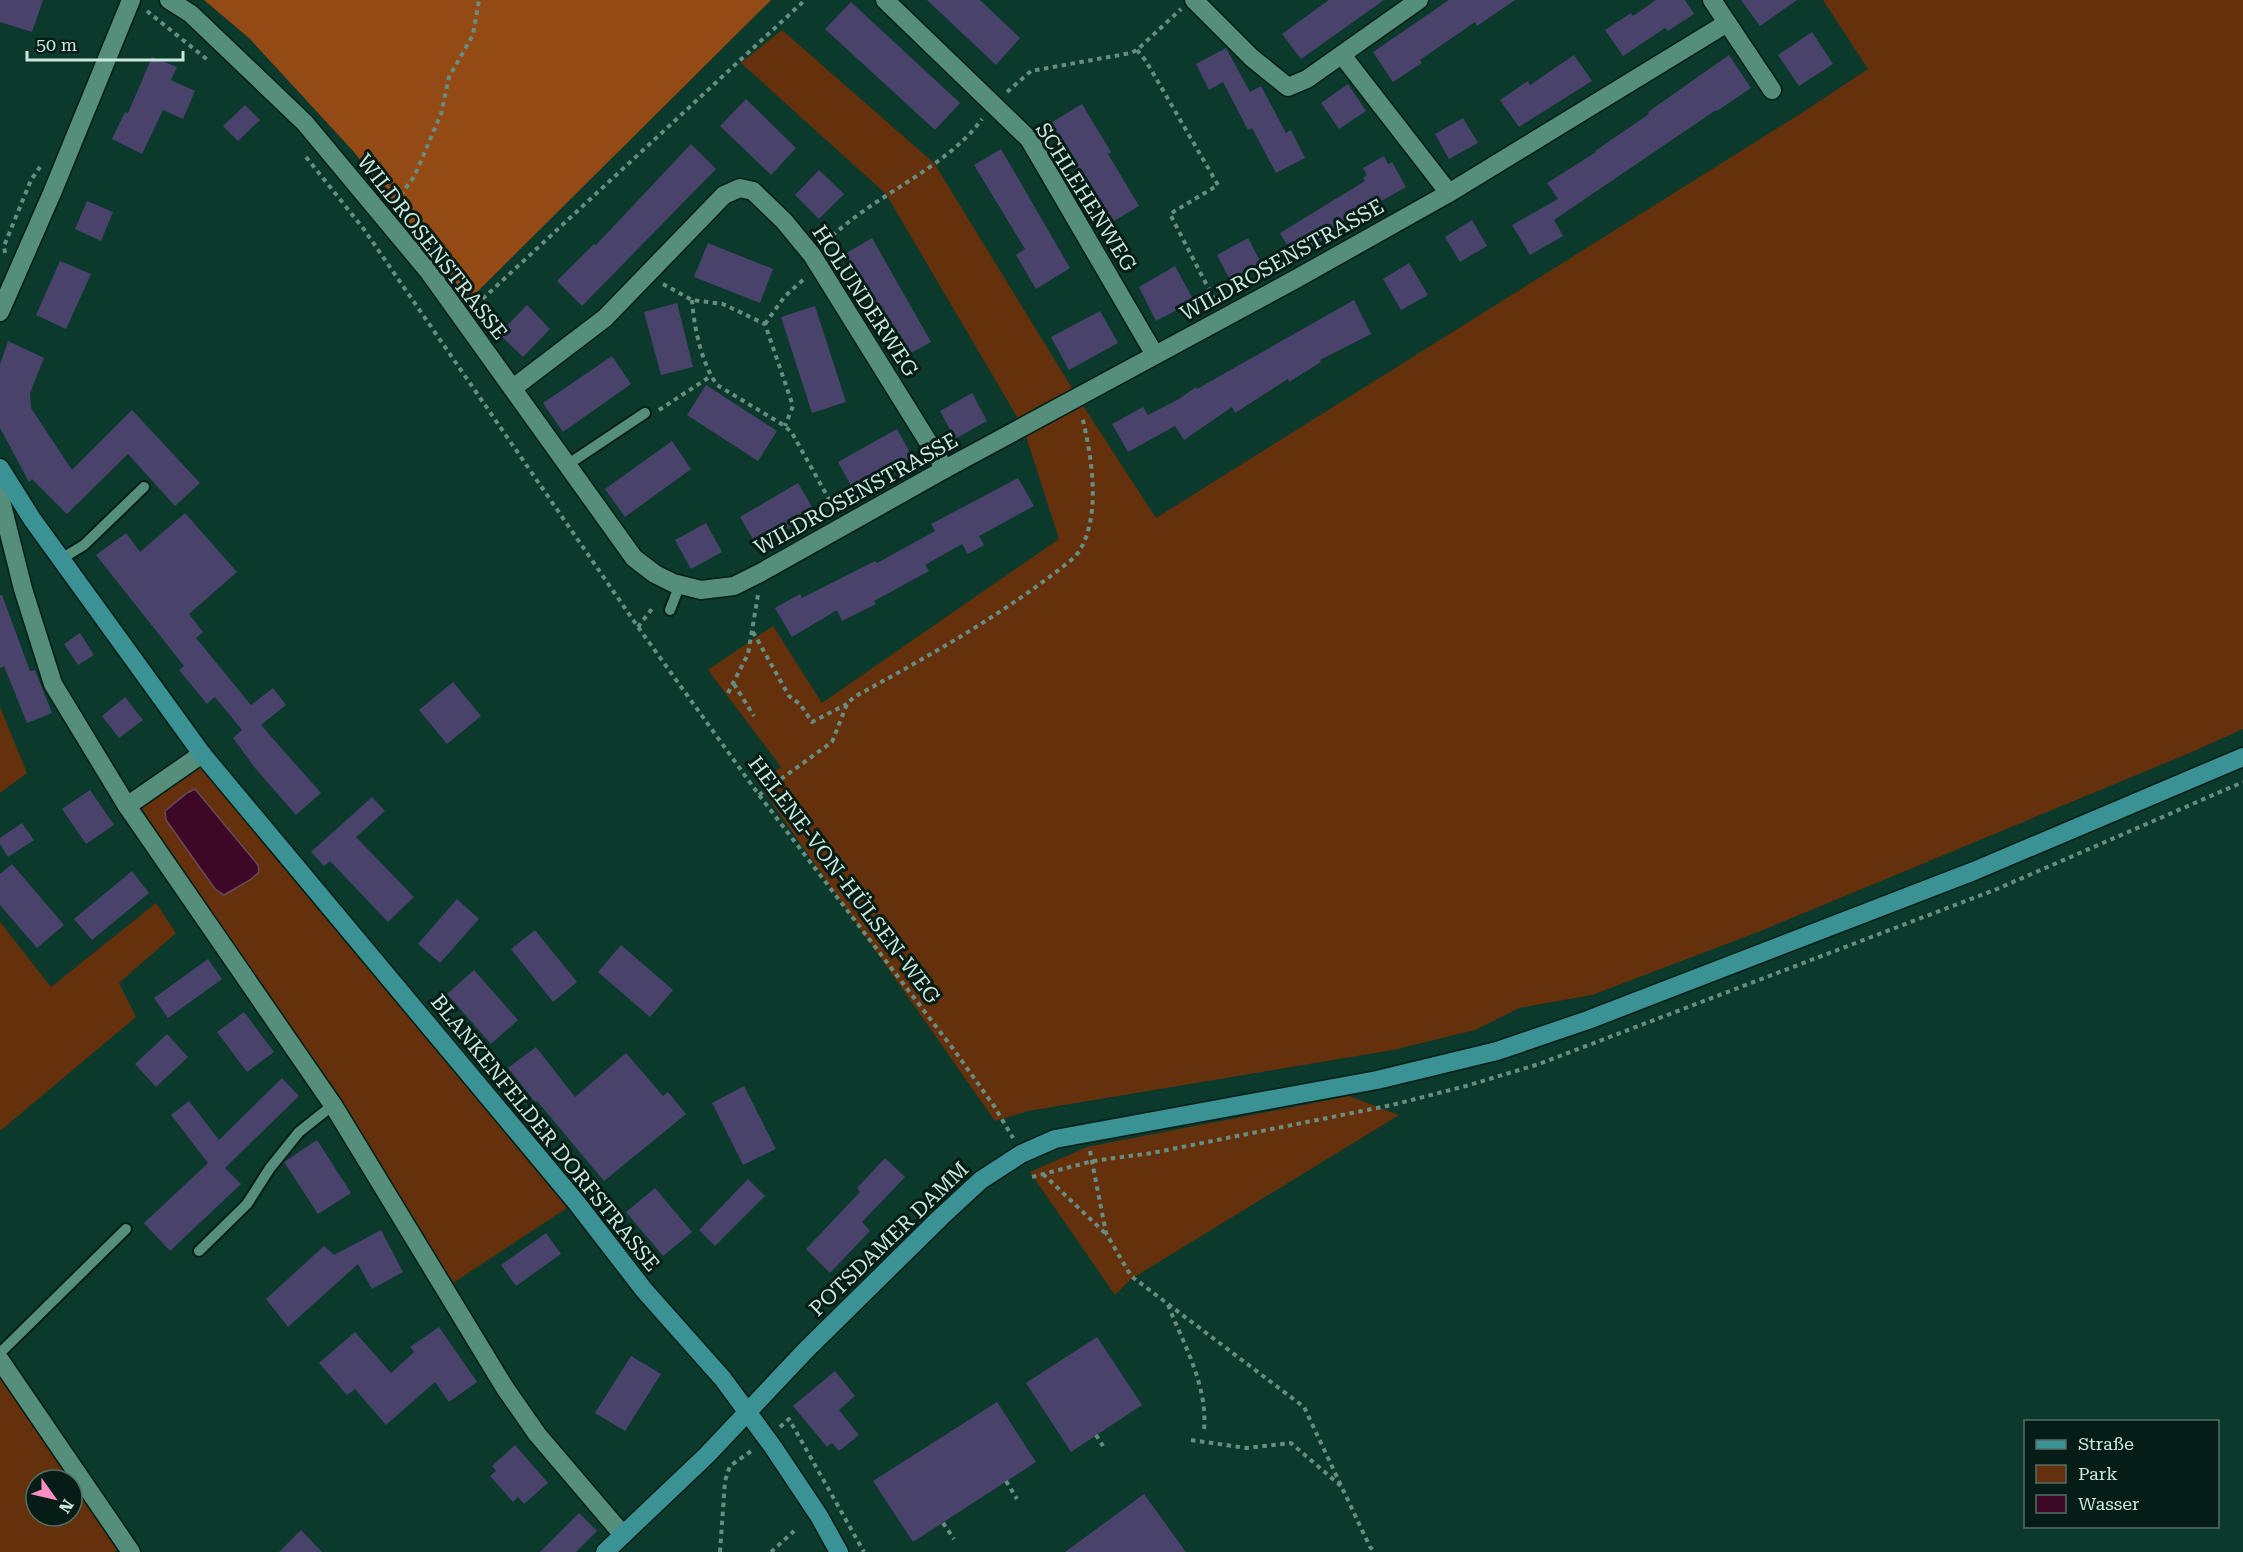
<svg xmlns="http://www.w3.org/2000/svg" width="2243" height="1552" viewBox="0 0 2243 1552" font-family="'Roboto Serif',serif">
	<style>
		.green { fill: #65310c; fill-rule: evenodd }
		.forest { fill: #944a14 }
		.water { fill: #3d0826; stroke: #674b5d; stroke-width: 1.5 }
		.building { fill: #49426b }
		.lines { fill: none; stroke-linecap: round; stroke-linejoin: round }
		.lane-casing { stroke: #011e16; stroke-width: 14 }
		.street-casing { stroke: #011e16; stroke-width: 21 }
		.secondary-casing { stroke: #011e16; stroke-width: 21 }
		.path { stroke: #678d81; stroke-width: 4; stroke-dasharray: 4.5 4.5; stroke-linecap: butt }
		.lane { stroke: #558e7b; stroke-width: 10 }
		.street { stroke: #558e7b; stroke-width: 18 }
		.secondary { stroke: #3b9294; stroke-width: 18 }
		.labels { text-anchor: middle; stroke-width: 6; stroke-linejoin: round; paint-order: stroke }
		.street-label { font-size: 21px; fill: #cae7dc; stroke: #051d16 }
	</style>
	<rect width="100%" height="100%" fill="#0b392c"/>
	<!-- green -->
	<g class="green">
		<polygon points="1823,0 2243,0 2243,729 2192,752 1758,932 1592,995 1519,1008 1475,1030 1393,1050 1028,1111 995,1121 758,783 781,767 708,670 773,626 822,703 1059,539 1023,427 886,194 741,63 782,30 934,163 1078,398 1156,518 1800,114 1868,69"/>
		<polygon points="0,707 27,773 0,793"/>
		<polygon points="202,754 576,1202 453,1283 333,1105 127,806"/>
		<polygon points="156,903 176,933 119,983 136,1017 0,1131 0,922 51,987"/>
		<polygon points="1349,1096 1399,1115 1131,1279 1115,1295 1030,1172 1087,1147"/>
		<path d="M0,1360L125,1543L114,1552H0ZM36,1480H72V1516H36Z"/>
	</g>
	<!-- forest -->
	<polygon class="forest" points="204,0 771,0 469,300 354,152 249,38"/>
	<!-- water -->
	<polygon class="water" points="195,789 258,865 259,872 250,880 224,895 215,889 166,820 165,811 187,793"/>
	<!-- building -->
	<g class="building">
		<polygon points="0,0 43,0 32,32 0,22"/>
		<polygon points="927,0 980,0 1020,38 996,65"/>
		<polygon points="1329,0 1384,0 1301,59 1282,34"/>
		<polygon points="1449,0 1515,0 1477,26 1475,22 1420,60 1422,63 1393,82 1373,52"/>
		<polygon points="1656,0 1685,0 1694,14 1668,31 1665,28 1623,56 1605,30 1631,13 1633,16"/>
		<polygon points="1741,0 1797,0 1760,26"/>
		<polygon points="851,2 960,103 935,130 825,29"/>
		<polygon points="1812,32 1833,64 1799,86 1778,55"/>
		<polygon points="1226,48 1250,92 1261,86 1286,133 1291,130 1305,158 1276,173 1252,128 1248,130 1223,82 1209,90 1196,64"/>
		<polygon points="1574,55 1592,81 1519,127 1500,100 1528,81 1530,85"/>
		<polygon points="1729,55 1751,88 1717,111 1716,110 1554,220 1563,236 1530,255 1512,225 1558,199 1547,183 1596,152 1595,151 1649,114 1648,112"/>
		<polygon points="152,57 177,67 171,80 195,91 183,119 163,110 142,154 112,139 125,112 128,113"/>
		<polygon points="1348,84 1366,111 1339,129 1321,103"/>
		<polygon points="746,99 796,148 771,175 720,126"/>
		<polygon points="1082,104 1111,152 1108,154 1139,206 1107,225 1088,191 1089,190 1049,124"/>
		<polygon points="245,105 260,120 238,141 223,126"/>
		<polygon points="1463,118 1478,143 1449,159 1435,134"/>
		<polygon points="691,144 716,169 582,306 557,281 594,244 596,245"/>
		<polygon points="1001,149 1070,268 1036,289 1016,255 1025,249 974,165"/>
		<polygon points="1384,156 1388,164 1392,162 1406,187 1364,211 1366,213 1294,257 1280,233 1365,181 1363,178 1367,175 1363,168"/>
		<polygon points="819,170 844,194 819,219 795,195"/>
		<polygon points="87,201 113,212 101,241 75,229"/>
		<polygon points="1472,220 1487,246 1460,262 1445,237"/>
		<polygon points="872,238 931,342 902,358 843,255"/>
		<polygon points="1248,238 1261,263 1230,280 1217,255"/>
		<polygon points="708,243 773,269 760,303 694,277"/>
		<polygon points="60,261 91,274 66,329 36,315"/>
		<polygon points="1409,263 1428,295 1401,310 1383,279"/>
		<polygon points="1175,266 1194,301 1156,321 1139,287"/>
		<polygon points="1354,300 1371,334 1320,360 1321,362 1289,382 1288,379 1235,413 1232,407 1184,440 1175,426 1128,452 1112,424 1143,407 1148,415 1179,399 1196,387 1197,389"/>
		<polygon points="677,303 693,367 661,375 644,312"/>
		<polygon points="527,305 550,329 523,357 499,334"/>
		<polygon points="815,306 846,402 812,413 781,317"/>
		<polygon points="1100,311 1118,343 1069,370 1051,337"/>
		<polygon points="8,341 44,358 30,393 31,408 72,470 132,410 200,483 175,506 128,454 67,514 32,479 29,482 0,428 0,364"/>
		<polygon points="612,356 631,384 563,432 543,403"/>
		<polygon points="706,385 777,431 758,461 687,415"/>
		<polygon points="972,393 987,421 955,439 940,411"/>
		<polygon points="897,429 913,458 854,491 838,462"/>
		<polygon points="672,441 691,469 625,517 605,489"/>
		<polygon points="1018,478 1034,506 979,536 984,545 968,554 962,544 925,565 929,571 874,601 876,604 842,621 837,610 792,637 775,608 800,594 802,598 875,561 877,563 935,531 931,524"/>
		<polygon points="798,483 815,512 757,546 740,517"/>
		<polygon points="185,513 237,572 189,614 203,632 196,638 251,705 273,688 286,705 261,725 321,793 296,815 255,768 233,738 242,730 215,697 207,704 179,670 184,666 96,555 126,533 140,552"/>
		<polygon points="706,523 722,552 691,569 675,540"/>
		<polygon points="0,595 2,595 30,671 35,670 52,713 27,723 4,666 0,668"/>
		<polygon points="80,633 94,655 78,665 64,644"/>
		<polygon points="453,682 481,716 447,744 419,710"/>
		<polygon points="125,697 143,720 119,738 102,716"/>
		<polygon points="90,790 114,825 86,844 62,809"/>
		<polygon points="372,797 385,811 356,837 414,897 388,922 330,861 324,866 311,852"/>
		<polygon points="22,823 34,840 8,857 0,844 0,838"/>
		<polygon points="12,864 64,925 37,948 0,905 0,874"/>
		<polygon points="132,871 149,893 92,940 74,919"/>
		<polygon points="457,899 479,919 440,963 418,944"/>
		<polygon points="535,930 577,982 553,1002 511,949"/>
		<polygon points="621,945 673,990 650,1017 598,972"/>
		<polygon points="208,959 222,979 168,1018 154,998"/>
		<polygon points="474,970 518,1020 491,1044 447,994"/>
		<polygon points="244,1012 274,1052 247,1072 217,1032"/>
		<polygon points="167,1034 188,1057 156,1087 135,1064"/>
		<polygon points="536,1047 575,1097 626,1053 663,1096 668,1092 686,1114 604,1181 537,1101 535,1102 508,1068"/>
		<polygon points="282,1078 299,1096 225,1168 241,1184 170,1251 144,1223 208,1163 171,1115 189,1101 219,1140"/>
		<polygon points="744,1086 776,1149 743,1165 712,1103"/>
		<polygon points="317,1140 351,1193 318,1214 284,1162"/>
		<polygon points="885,1158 905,1177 862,1222 870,1231 830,1273 806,1249 860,1192 857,1188"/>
		<polygon points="748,1179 765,1196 715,1246 699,1230"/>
		<polygon points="655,1188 692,1232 663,1256 626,1212"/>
		<polygon points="381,1230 403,1272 372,1289 358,1264 288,1327 266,1299 324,1246 334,1255"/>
		<polygon points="546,1233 561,1254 516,1286 501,1265"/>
		<polygon points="439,1327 477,1382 449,1402 435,1382 386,1425 355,1389 347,1395 319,1363 355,1332 391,1373 414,1352 410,1347"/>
		<polygon points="1097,1337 1142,1405 1071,1452 1026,1383"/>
		<polygon points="631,1356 661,1374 625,1431 595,1413"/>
		<polygon points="835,1371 855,1396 839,1410 859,1435 839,1451 832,1443 827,1447 793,1406"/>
		<polygon points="997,1402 1036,1462 913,1542 873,1481"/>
		<polygon points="515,1445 548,1483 524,1504 518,1497 513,1502 490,1476 496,1471 492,1466"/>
		<polygon points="1144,1494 1186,1552 1065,1552"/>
		<polygon points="579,1513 597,1531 576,1552 540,1552"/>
		<polygon points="301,1530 322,1552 279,1552"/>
	</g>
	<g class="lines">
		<!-- lane casing -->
		<g class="lane-casing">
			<g id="lane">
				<polyline points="567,465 645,413"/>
				<polyline points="61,559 84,545 144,487"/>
				<polyline points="670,610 680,584"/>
				<polyline points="199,1251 247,1204 270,1168 299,1132 333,1105"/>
				<polyline points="0,1353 126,1229"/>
			</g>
		</g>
		<!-- street casing -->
		<g class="street-casing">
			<g id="street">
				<polyline points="169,0 191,14 305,123 429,272 634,558 655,574 673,583 701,590 734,586 760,573 945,469 1294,280 1449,193 1727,23"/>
				<polyline points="885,0 1029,139 1155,355"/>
				<polyline points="1194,0 1252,58 1288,87 1307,79 1419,0"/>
				<polyline points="1712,0 1772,90"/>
				<polyline points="1342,55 1449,193"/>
				<polyline points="0,312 52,193 131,0"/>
				<polyline points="513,388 605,318 724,195 740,188 753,191 784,221 812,255 945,469"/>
				<polyline points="7,481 1,490 1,501 23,589 53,684 127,806 333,1105 505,1388 537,1434 623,1535"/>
				<polyline points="127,806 202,754"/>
				<polyline points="0,1360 131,1552"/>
			</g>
		</g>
		<!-- secondary casing -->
		<g class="secondary-casing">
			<g id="secondary">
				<polyline points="0,468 32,519 202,754 576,1202 644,1290 723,1379 773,1447 819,1516 839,1552"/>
				<polyline points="605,1552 707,1455 806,1350 941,1217 981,1180 1021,1154 1055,1139 1377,1080 1497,1051 1588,1020 1974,871 2243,757"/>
			</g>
		</g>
		<!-- path -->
		<g class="path">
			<polyline points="147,11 209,61"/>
			<polyline points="1137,50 1146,61 1218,185 1170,214 1216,303"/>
			<polyline points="1007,92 1031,71 1131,53 1137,50 1181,9"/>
			<polyline points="306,157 363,228 638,627 759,795 954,1050 994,1106 1013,1138"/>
			<polyline points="393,200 398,198 414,177 441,114 449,77 473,35 479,0"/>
			<path d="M826,242C871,196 946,169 982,119"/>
			<polyline points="5,253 4,246 31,180 40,167"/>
			<polyline points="663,284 692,300 723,304 765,324 793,406 785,426"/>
			<path d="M692,300C694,327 701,362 717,385L785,426L792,433L835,510"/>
			<polyline points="476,305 805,0"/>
			<polyline points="765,324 785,296 805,278"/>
			<polyline points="659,410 711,376"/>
			<polyline points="638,627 654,606"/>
			<polyline points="753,632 789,696 800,704 812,722 847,704"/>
			<polyline points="734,684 754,716"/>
			<polyline points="728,693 748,654 758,595"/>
			<path d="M759,795L832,742L847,704L854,697C931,655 1006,613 1075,557C1103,522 1092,457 1082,416"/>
			<polyline points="1090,1151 1106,1233 1131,1276 1304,1407 1370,1547 1375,1552"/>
			<polyline points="1043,1174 1105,1233"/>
			<polyline points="1032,1177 1093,1161 1152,1153 1392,1105 1466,1086 1539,1064 1997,889 2243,782"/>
			<path d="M1168,1305C1184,1345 1208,1386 1204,1430"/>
			<polyline points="780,1427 789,1419 864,1552"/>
			<polyline points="1096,1435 1103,1446"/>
			<polyline points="1191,1440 1246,1448 1291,1443 1341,1486"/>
			<polyline points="1006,1481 1017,1499"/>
			<polyline points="943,1523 954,1539"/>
			<polyline points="720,1552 725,1481 730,1466 754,1449"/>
			<polyline points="771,1552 794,1531"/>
		</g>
		<!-- lane -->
		<use href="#lane" class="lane"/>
		<!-- street -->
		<use href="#street" class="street"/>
		<!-- secondary -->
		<use href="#secondary" class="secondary"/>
	</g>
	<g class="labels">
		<!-- street labels -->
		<g class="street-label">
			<text transform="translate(1086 197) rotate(58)" y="7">SCHLEHENWEG</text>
			<text transform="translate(432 247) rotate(52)" y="7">WILDROSENSTRASSE</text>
			<text transform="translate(1282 260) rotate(-29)" y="7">WILDROSENSTRASSE</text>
			<text transform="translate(865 301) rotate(57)" y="7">HOLUNDERWEG</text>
			<text transform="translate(856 494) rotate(-29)" y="7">WILDROSENSTRASSE</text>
			<text transform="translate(844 880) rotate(53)" y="7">HELENE-VON-HÜLSEN-WEG</text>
			<text transform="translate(545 1133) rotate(51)" y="7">BLANKENFELDER DORFSTRASSE</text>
			<text transform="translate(889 1239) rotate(-44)" y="7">POTSDAMER DAMM</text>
		</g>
	</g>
	<!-- legend -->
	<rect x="2024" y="1420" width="195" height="108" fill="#051d16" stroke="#546e65" stroke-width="1.5"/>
	<rect x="2036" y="1440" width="30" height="9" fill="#3b9294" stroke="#546e65" stroke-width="1.5"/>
	<text x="2078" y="1450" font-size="18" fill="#cae7dc">Straße</text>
	<rect x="2036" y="1465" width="30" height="18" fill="#65310c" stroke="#546e65" stroke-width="1.5"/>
	<text x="2078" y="1480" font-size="18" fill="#cae7dc">Park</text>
	<rect x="2036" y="1495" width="30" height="18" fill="#3d0826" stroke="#546e65" stroke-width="1.5"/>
	<text x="2078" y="1510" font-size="18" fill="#cae7dc">Wasser</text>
	<!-- north arrow -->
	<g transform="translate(54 1498) rotate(124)"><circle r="28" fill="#051d16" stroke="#546e65" stroke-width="1.5"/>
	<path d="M0-4.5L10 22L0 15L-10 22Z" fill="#fc8fc2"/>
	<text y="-9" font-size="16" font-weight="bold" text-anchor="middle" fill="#cae7dc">N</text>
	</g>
	<!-- scale -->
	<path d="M27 51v9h156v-9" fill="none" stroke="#cae7dc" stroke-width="3"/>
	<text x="36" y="51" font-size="18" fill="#cae7dc" stroke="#051d16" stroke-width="4.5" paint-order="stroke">50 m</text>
</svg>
